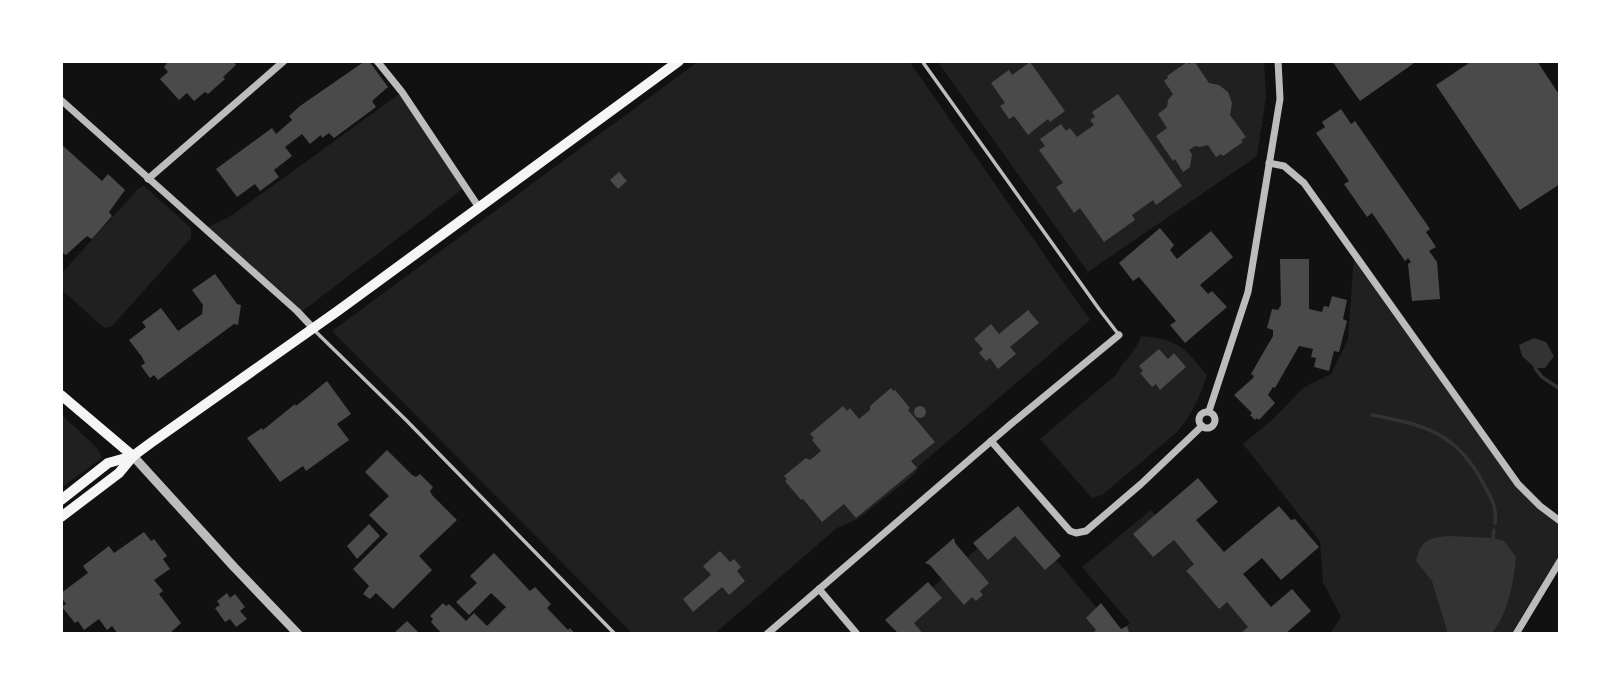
<svg xmlns="http://www.w3.org/2000/svg" width="1621" height="695" viewBox="0 0 1621 695" font-family="'Noto Sans',sans-serif">
	<style>
		.green { fill: #202020 }
		.water { fill: #333 }
		.lines { fill: none; stroke-linecap: round; stroke-linejoin: round }
		.stream { stroke: #333; stroke-width: 3.5 }
		.building { fill: #4a4a4a }
		.service { stroke: #bcbcbc; stroke-width: 3.5 }
		.minor { stroke: #bcbcbc; stroke-width: 7 }
		.tertiary { stroke: #bcbcbc; stroke-width: 9 }
		.secondary { stroke: #f5f5f5; stroke-width: 10 }
	</style>
	<rect width="100%" height="100%" fill="#111"/>
	<!-- green -->
	<g class="green">
		<polygon points="699,61 909,61 1090,320 920,465 915,474 858,519 837,528 714,634 633,634 332,331"/>
		<polygon points="937,61 1264,61 1266,97 1257,156 1088,272"/>
		<polygon points="402,92 465,187 300,313 204,229 231,216"/>
		<polygon points="144,186 191,228 191,238 112,326 104,328 61,289 61,274 138,189"/>
		<polygon points="1354,256 1518,484 1560,520 1560,561 1516,634 1330,634 1341,617 1323,582 1320,541 1243,444 1273,419 1303,388 1331,374 1348,339"/>
		<path d="M1141,336C1179,339 1184,348 1207,375C1200,397 1192,415 1177,432L1102,495L1092,498L1040,439L1116,375C1124,360 1136,352 1141,336Z"/>
		<polygon points="61,414 98,449 102,458 61,488"/>
		<polygon points="1151,510 1258,634 1117,634 1130,623 1082,567"/>
		<polygon points="1017,514 1114,628 1107,634 910,634 897,618"/>
	</g>
	<!-- water -->
	<g class="water">
		<polygon points="1534,338 1546,342 1554,356 1545,368 1535,368 1522,356 1519,345"/>
		<path d="M1448,536L1493,538L1504,541L1516,557C1514,582 1508,615 1491,634H1448L1432,581L1416,561C1421,540 1428,538 1448,536Z"/>
	</g>
	<g class="lines">
		<!-- stream -->
		<g class="stream">
			<polyline points="1535,368 1542,377 1560,389"/>
			<path d="M1372,415C1425,425 1457,433 1483,483C1491,497 1497,507 1495,523"/>
			<polyline points="1493,538 1494,530"/>
		</g>
	</g>
	<!-- building -->
	<g class="building">
		<polygon points="165,61 233,61 236,65 223,77 225,79 208,94 205,92 194,101 187,93 179,100 160,79 168,72 164,67 167,63"/>
		<polygon points="365,61 369,61 388,87 372,101 376,107 334,138 329,133 322,138 321,135 310,144 302,134 285,147 292,156 274,170 279,177 260,191 255,184 237,197 216,169 272,128 276,134 292,120 289,116 300,106"/>
		<polygon points="1194,61 1209,83 1219,85 1228,92 1232,103 1230,115 1246,137 1241,140 1243,142 1223,156 1221,154 1216,157 1208,145 1200,147 1195,146 1189,150 1192,154 1190,167 1183,172 1175,159 1173,161 1156,136 1167,128 1158,114 1167,107 1168,100 1173,94 1164,81 1168,78 1167,76 1187,62 1189,64"/>
		<polygon points="1332,61 1417,61 1360,101"/>
		<polygon points="1472,61 1537,61 1560,96 1560,184 1520,210 1436,85"/>
		<polygon points="1030,62 1065,111 1050,122 1048,119 1028,135 1014,116 1009,119 1000,106 1005,103 991,83 1009,70 1012,75"/>
		<polygon points="1118,94 1182,186 1156,205 1153,200 1132,215 1135,220 1104,242 1080,208 1074,213 1056,187 1063,183 1039,150 1045,146 1040,139 1061,124 1066,131 1070,128 1077,137 1094,125 1090,120 1095,117 1092,112"/>
		<polygon points="1341,109 1351,124 1355,121 1430,229 1426,232 1436,247 1429,251 1437,262 1440,299 1412,301 1408,264 1411,262 1408,258 1405,261 1372,213 1367,217 1344,184 1349,181 1316,133 1325,127 1322,122"/>
		<polygon points="61,144 102,181 108,174 125,190 109,212 112,216 92,239 87,236 66,255 61,252"/>
		<polygon points="619,172 627,181 618,189 610,180"/>
		<polygon points="1160,228 1174,245 1170,250 1177,259 1211,231 1233,257 1200,285 1208,294 1212,291 1227,307 1185,343 1170,325 1176,321 1139,277 1133,281 1119,263"/>
		<polygon points="1280,259 1309,259 1309,309 1322,312 1324,306 1329,307 1332,296 1347,300 1343,319 1347,321 1339,352 1334,351 1329,371 1314,367 1316,358 1311,357 1313,349 1299,346 1275,388 1273,387 1268,395 1275,403 1259,420 1257,418 1255,420 1250,415 1252,413 1234,395 1253,378 1254,376 1251,374 1273,336 1273,330 1267,328 1272,309 1278,310 1281,305"/>
		<polygon points="215,274 237,304 241,305 238,325 234,324 158,380 154,375 150,378 141,366 145,363 142,357 129,340 146,327 142,322 161,308 178,331 202,314 203,305 192,290"/>
		<polygon points="1028,310 1039,323 1010,347 1016,354 998,369 990,358 986,361 979,353 983,349 974,339 991,324 999,334"/>
		<polygon points="1159,349 1168,359 1174,353 1186,367 1160,390 1156,384 1152,387 1140,373 1143,371 1139,366"/>
		<polygon points="327,381 351,414 337,424 349,440 306,471 303,466 280,482 247,438 262,428 263,430 295,404 296,406"/>
		<polygon points="891,388 893,391 895,390 910,408 908,410 935,442 911,461 917,468 856,518 844,504 822,522 803,499 801,500 785,481 787,479 784,476 806,458 810,460 821,451 812,440 814,438 810,434 843,406 847,411 850,408 859,419 870,410 870,406"/>
		<circle cx="920" cy="412" r="6"/>
		<polygon points="387,450 412,475 416,477 420,474 433,487 430,491 432,495 457,520 419,556 432,570 393,609 376,593 370,599 363,594 369,586 353,569 388,534 369,515 389,496 365,472"/>
		<polygon points="1198,478 1218,502 1196,520 1224,552 1279,506 1291,520 1295,519 1319,547 1281,580 1262,558 1243,574 1271,607 1292,589 1311,611 1285,634 1240,634 1248,627 1227,602 1219,609 1190,575 1186,571 1194,564 1174,540 1153,557 1133,534"/>
		<polygon points="1018,506 1061,556 1045,570 1015,536 988,560 973,543"/>
		<polygon points="369,524 380,536 357,559 347,546"/>
		<polygon points="144,532 151,541 154,539 167,556 163,559 170,569 154,580 163,591 159,594 181,623 169,634 118,634 112,626 107,630 99,619 84,630 78,621 75,623 62,607 66,604 61,597 61,593 88,573 83,566 109,546 114,553"/>
		<polygon points="954,538 955,543 989,583 980,591 983,595 976,601 972,597 964,605 930,565 925,563"/>
		<polygon points="720,551 730,562 734,559 741,567 737,571 745,581 729,595 722,587 693,612 683,599 711,575 703,566"/>
		<polygon points="494,553 530,591 535,587 551,604 547,608 568,630 570,628 575,634 442,634 431,622 433,619 430,616 443,603 446,606 449,604 466,621 474,613 487,626 506,607 491,593 469,615 456,602 477,583 470,576"/>
		<polygon points="928,582 942,598 914,623 923,634 899,634 885,620"/>
		<polygon points="227,593 230,598 235,594 245,607 240,611 247,619 236,627 230,619 225,622 215,608 220,605 217,601"/>
		<polygon points="1101,603 1121,629 1127,626 1129,632 1092,634 1096,630 1086,618"/>
		<polygon points="407,621 420,634 393,634"/>
	</g>
	<g class="lines">
		<!-- service -->
		<g class="service">
			<polyline points="922,61 1099,309 1119,335"/>
			<polyline points="314,330 406,420 615,634"/>
		</g>
		<!-- minor -->
		<g class="minor">
			<polyline points="377,61 402,92 478,206"/>
			<polyline points="61,100 297,311 313,328"/>
			<polyline points="1269,163 1284,166 1304,183 1518,484 1540,506 1560,521"/>
			<polyline points="148,179 284,61"/>
			<polyline points="1209,411 1248,292 1280,99 1278,61"/>
			<circle cx="1207" cy="420" r="8"/>
			<polyline points="991,441 1070,531 1076,533 1086,531 1141,484 1202,426"/>
			<polyline points="819,589 857,634"/>
			<polyline points="767,634 1011,424 1119,335"/>
			<polyline points="1516,634 1560,561"/>
		</g>
		<!-- tertiary -->
		<polyline class="tertiary" points="133,456 234,567 298,634"/>
		<!-- secondary -->
		<g class="secondary">
			<polyline points="61,395 133,456"/>
			<polyline points="61,500 108,463 133,456"/>
			<polyline points="61,517 119,473 133,456 152,442 339,310 679,61"/>
		</g>
	</g>
	<!-- border -->
	<rect width="1621" height="695" fill="none" stroke="#ffffff" stroke-width="126"/>
</svg>
